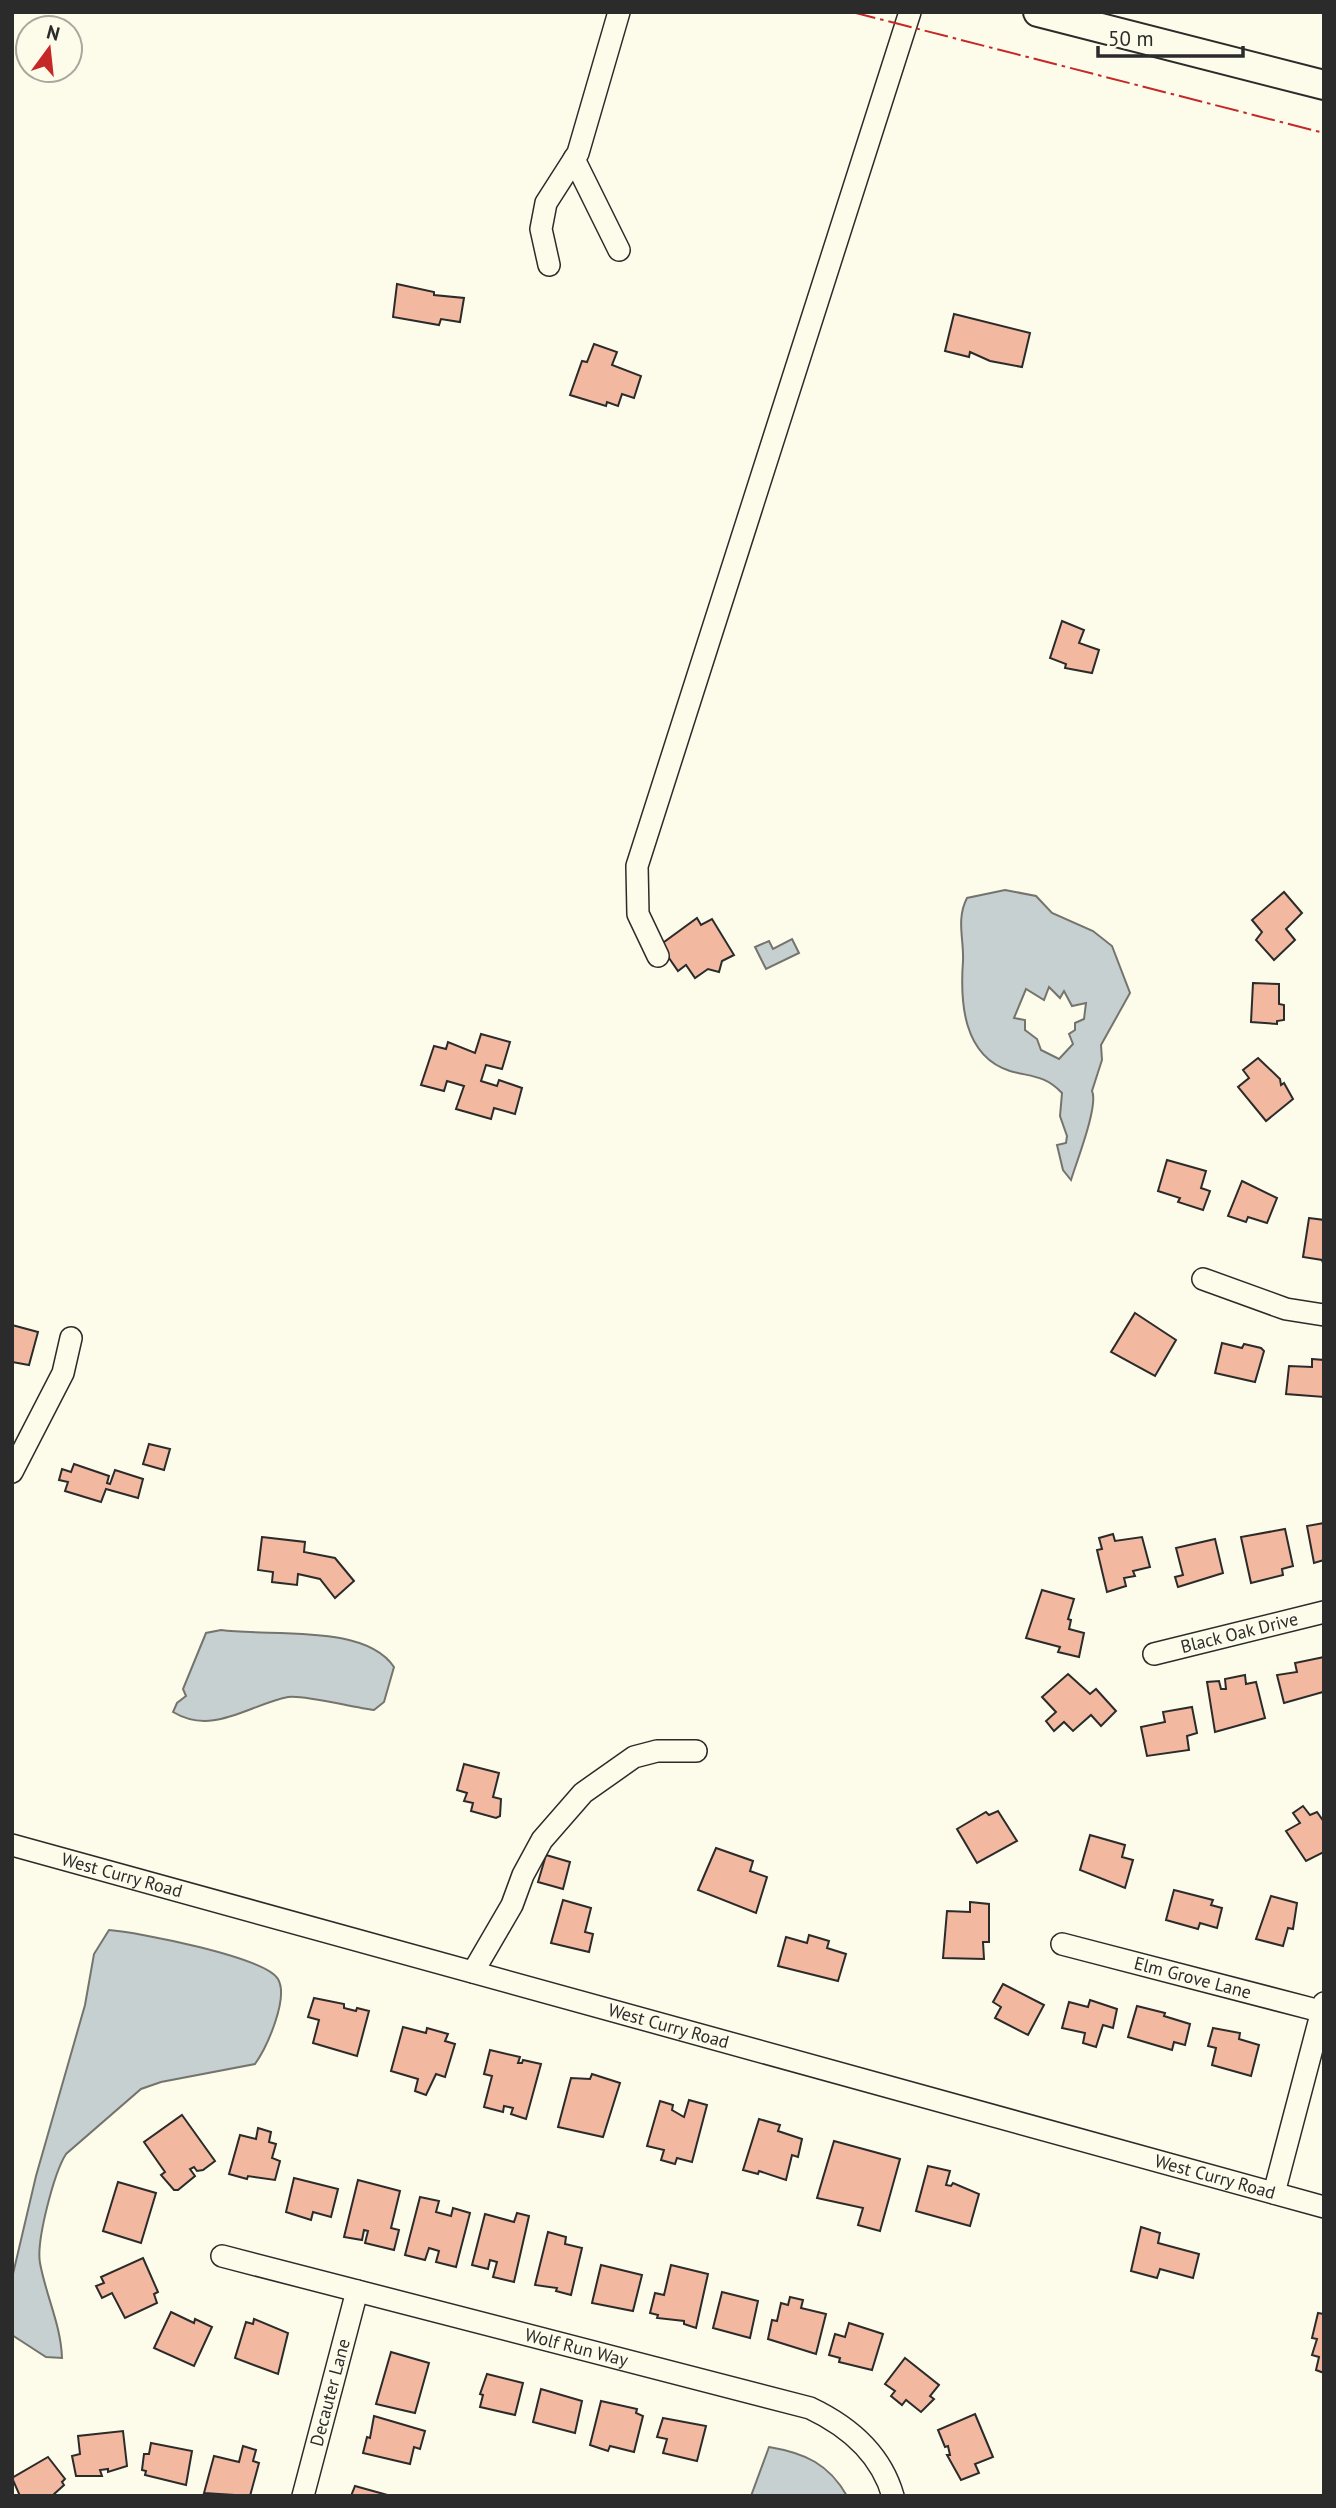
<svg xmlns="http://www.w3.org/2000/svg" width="1336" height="2508" viewBox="0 0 1336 2508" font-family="'PT Sans',sans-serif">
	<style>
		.water { fill: #c7d0d0; stroke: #74746e; stroke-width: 2; fill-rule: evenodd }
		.building { fill: #f2b8a0; stroke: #2b2b2b; stroke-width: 2 }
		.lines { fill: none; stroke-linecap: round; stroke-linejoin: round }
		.minor-casing { stroke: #2b2b2b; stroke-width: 24 }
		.major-casing { stroke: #2b2b2b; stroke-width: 32 }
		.minor { stroke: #fdfbea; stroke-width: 21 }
		.major { stroke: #fdfbea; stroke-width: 28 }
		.power { stroke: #c62828; stroke-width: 2; stroke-dasharray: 24 5 3.5 5; stroke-linecap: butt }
		.labels { text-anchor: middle; stroke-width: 5; stroke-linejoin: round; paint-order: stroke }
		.street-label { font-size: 18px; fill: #2b2b2b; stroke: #fdfbea }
	</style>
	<rect width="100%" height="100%" fill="#fdfbea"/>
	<!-- water -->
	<g class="water">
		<path d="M1005,890L1036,896L1052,913L1093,931L1112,946L1130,993L1101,1045L1102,1060L1092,1091C1099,1105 1076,1163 1071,1180L1063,1170L1057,1145L1066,1143L1067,1136L1060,1116L1062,1093C1045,1075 1032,1077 1010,1071C963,1056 960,1002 963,961C964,939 956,919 967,898ZM1049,987L1060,998L1064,991L1072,1006L1086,1003L1084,1019L1075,1023V1030L1069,1034L1073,1044L1059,1059L1041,1050L1037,1039L1025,1030V1020L1014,1018L1026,989L1044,1000Z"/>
		<polygon points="792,939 799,953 766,969 755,947 769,941 773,949"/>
		<path d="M221,1630C270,1637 365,1623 394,1667L384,1702L374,1710C354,1708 303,1694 288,1697C248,1705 213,1736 173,1712L177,1703L186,1696L183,1689L206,1633Z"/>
		<path d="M109,1930C137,1932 265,1957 278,1979C289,1998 267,2047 255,2064L161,2082L141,2089L66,2154C54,2173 36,2241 40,2263C46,2296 61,2325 62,2358L46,2357L12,2335V2278L36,2176L85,2005L94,1954Z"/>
		<path d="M769,2447C805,2453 829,2464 847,2496H751Z"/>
	</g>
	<!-- building -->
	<g class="building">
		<polygon points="397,284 434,292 434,295 464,298 460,322 441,319 439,325 393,317"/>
		<polygon points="954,314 1030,333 1022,367 990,361 970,352 969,357 945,351"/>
		<polygon points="594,344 617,352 612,365 641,376 634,398 622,394 618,406 607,402 606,406 570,395 582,361 587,362"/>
		<polygon points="1062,621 1084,630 1079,643 1099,650 1092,673 1065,668 1066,664 1050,658"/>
		<polygon points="1284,892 1302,913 1286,929 1295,940 1274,960 1256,940 1262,932 1252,920"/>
		<polygon points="697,918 701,925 712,919 734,955 722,961 719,972 708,969 695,978 686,965 678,971 660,945"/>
		<polygon points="1253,983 1279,984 1279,1004 1284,1005 1284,1020 1277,1021 1277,1024 1251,1022"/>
		<polygon points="481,1034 510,1042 502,1069 486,1065 481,1081 497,1086 499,1080 522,1088 515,1114 494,1108 491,1119 456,1109 464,1086 447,1081 444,1091 421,1085 434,1046 446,1049 448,1042 475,1053"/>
		<polygon points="1258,1058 1280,1079 1281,1085 1284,1083 1293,1099 1266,1121 1238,1087 1249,1078 1243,1070"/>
		<polygon points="1167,1160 1206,1171 1201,1188 1210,1191 1203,1210 1178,1202 1180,1198 1158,1191"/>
		<polygon points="1242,1181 1277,1198 1267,1223 1248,1217 1246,1222 1228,1216"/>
		<polygon points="1309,1218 1324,1220 1324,1266 1322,1260 1303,1257"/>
		<polygon points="1135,1313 1176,1340 1155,1376 1111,1352"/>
		<polygon points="12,1325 38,1332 29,1365 12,1362"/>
		<polygon points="1222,1343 1242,1348 1244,1344 1261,1348 1264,1351 1255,1382 1215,1373"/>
		<polygon points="1312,1359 1324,1360 1324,1397 1286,1394 1289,1366 1312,1367"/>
		<polygon points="149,1444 170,1449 164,1470 143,1464"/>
		<polygon points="74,1464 109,1476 107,1483 110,1484 115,1470 143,1479 138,1498 106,1489 101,1502 65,1491 68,1482 59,1480 62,1469 71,1472"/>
		<polygon points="1324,1523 1324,1560 1314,1563 1307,1526"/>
		<polygon points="1285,1529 1293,1566 1282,1569 1283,1575 1251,1583 1241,1537"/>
		<polygon points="1113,1534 1115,1541 1142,1537 1150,1567 1133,1571 1135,1576 1124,1578 1126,1586 1107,1592 1097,1550 1102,1549 1099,1538"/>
		<polygon points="262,1537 305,1542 304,1552 335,1558 354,1581 335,1598 320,1579 298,1574 297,1585 272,1582 273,1572 258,1570"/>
		<polygon points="1215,1539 1223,1573 1178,1587 1175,1577 1183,1575 1176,1548"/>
		<polygon points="1042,1590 1074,1599 1068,1619 1071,1620 1069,1629 1084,1633 1079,1657 1058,1652 1060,1647 1026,1638"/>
		<polygon points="1324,1657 1323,1692 1284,1703 1277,1675 1297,1672 1295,1663"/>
		<polygon points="1068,1674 1090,1694 1096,1689 1116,1711 1101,1726 1091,1715 1073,1731 1064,1722 1054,1731 1046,1721 1056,1712 1042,1697"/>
		<polygon points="1245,1675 1246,1684 1256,1682 1265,1718 1215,1732 1207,1682 1219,1681 1221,1689 1226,1689 1225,1679"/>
		<polygon points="1192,1707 1197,1733 1187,1736 1189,1750 1147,1756 1141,1727 1165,1722 1163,1712"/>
		<polygon points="464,1764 499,1773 493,1797 501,1799 500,1816 496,1818 471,1811 473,1803 464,1801 467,1793 457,1790"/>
		<polygon points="1303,1806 1310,1815 1317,1812 1324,1822 1324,1852 1306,1861 1286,1831 1300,1823 1293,1813"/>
		<polygon points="998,1811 1017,1841 977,1863 957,1829 986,1812 989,1815"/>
		<polygon points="1090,1835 1125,1845 1122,1857 1133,1860 1125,1888 1080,1870"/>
		<polygon points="716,1848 753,1861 750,1871 767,1877 756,1913 698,1890"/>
		<polygon points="546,1855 570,1862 563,1889 538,1882"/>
		<polygon points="1174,1890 1213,1900 1211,1905 1222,1908 1217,1928 1200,1923 1198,1929 1166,1920"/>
		<polygon points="1271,1896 1297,1903 1293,1929 1288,1928 1283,1946 1256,1939"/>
		<polygon points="563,1900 591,1908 585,1932 593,1934 589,1952 551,1943"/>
		<polygon points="970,1902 989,1904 989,1942 983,1942 984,1959 943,1958 947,1911 970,1912"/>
		<polygon points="809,1935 829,1941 827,1948 846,1954 838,1981 778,1966 786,1937 807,1943"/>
		<polygon points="1003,1984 1044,2005 1028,2035 995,2018 1001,2007 993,2002"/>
		<polygon points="314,1998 344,2004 344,2008 356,2011 357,2008 369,2011 357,2056 313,2043 319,2020 308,2017"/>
		<polygon points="1090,2000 1117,2009 1113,2028 1103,2025 1096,2047 1083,2043 1085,2033 1062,2028 1069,2002 1088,2007"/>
		<polygon points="1137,2006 1165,2013 1164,2016 1190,2024 1185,2045 1174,2042 1172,2050 1128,2037"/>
		<polygon points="403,2027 426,2033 427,2028 448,2034 445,2041 455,2044 445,2077 436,2074 426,2095 415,2091 418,2079 391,2071"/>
		<polygon points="1213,2028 1240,2033 1239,2039 1259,2045 1251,2076 1212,2065 1216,2048 1208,2046"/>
		<polygon points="490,2050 520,2057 518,2063 522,2063 523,2060 541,2064 526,2119 511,2114 513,2108 504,2106 503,2112 484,2107 492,2076 484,2074"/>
		<polygon points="592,2074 620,2083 603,2137 558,2127 571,2078 590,2079"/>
		<polygon points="689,2100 707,2105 692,2162 677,2158 675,2164 661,2160 664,2150 647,2146 660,2101 673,2105 672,2110 684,2117"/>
		<polygon points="182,2115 215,2161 203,2170 197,2171 194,2167 190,2169 195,2176 178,2190 174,2190 161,2175 165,2172 144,2142"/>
		<polygon points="759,2119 780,2125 778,2131 802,2139 798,2157 792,2155 786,2180 759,2171 758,2174 743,2170"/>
		<polygon points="258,2128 271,2132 269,2142 276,2144 272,2158 280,2161 275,2180 248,2176 247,2179 229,2174 240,2135 256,2139"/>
		<polygon points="834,2141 900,2159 880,2231 858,2225 863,2208 817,2198"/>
		<polygon points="928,2166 950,2171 946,2185 951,2186 953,2183 979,2194 970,2226 916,2211"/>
		<polygon points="294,2178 338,2189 331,2217 313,2212 311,2220 286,2212"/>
		<polygon points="358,2180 400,2191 391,2228 399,2230 394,2250 365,2243 368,2231 364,2230 362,2240 344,2237"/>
		<polygon points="118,2182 156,2193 141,2243 103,2231"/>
		<polygon points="420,2197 439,2201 436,2212 451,2216 453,2208 470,2213 456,2267 436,2262 439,2251 429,2248 425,2260 405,2255"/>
		<polygon points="517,2213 529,2216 514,2282 493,2277 497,2262 490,2260 488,2269 472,2265 485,2214 514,2222"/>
		<polygon points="1141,2227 1160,2233 1158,2243 1199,2254 1193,2278 1160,2269 1157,2278 1131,2271"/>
		<polygon points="548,2232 566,2237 565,2244 582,2248 571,2295 556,2291 557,2288 535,2285"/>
		<polygon points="143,2258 158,2292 154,2294 157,2303 125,2318 112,2293 102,2298 96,2286 104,2283 101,2277"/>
		<polygon points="601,2265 642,2275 633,2311 592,2303"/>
		<polygon points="671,2265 708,2274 696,2328 684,2324 684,2321 657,2318 658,2315 650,2313 655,2293 664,2295"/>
		<polygon points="722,2292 758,2301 750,2338 713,2328"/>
		<polygon points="790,2297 803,2300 801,2308 826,2314 816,2354 768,2339 772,2320 777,2321 781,2303 788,2305"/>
		<polygon points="171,2312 194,2323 195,2319 212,2327 194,2366 154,2348"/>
		<polygon points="1318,2313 1324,2314 1324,2373 1316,2370 1319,2357 1312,2355 1317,2339 1312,2338"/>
		<polygon points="254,2319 288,2333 278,2374 235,2358 246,2322 253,2324"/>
		<polygon points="849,2323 883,2334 872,2370 839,2362 840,2358 829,2355 835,2334 845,2337"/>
		<polygon points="391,2352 429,2363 415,2413 376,2404"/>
		<polygon points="905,2358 939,2385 930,2396 934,2399 921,2412 906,2400 902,2405 891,2396 895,2391 885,2384"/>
		<polygon points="487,2374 523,2383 515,2415 480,2407 483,2395 480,2394"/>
		<polygon points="541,2389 582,2401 575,2433 533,2422"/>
		<polygon points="601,2401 637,2409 636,2413 643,2416 634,2452 610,2446 608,2451 590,2445"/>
		<polygon points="975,2414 993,2457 975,2464 979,2473 961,2480 947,2455 950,2455 948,2446 945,2447 938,2430"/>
		<polygon points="374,2416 425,2431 420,2449 414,2447 410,2464 363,2453 367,2437 370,2438"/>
		<polygon points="663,2418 706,2426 697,2461 663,2453 667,2439 657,2437"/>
		<polygon points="123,2431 127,2466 108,2472 108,2469 100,2470 102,2476 76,2476 72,2456 80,2454 78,2436"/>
		<polygon points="151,2443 192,2451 186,2485 145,2475 146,2471 142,2470 144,2454 149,2454"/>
		<polygon points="243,2446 256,2450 253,2461 259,2463 250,2496 204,2493 214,2456 239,2462"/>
		<polygon points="48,2457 65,2479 62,2482 64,2485 52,2496 20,2496 12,2478"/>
		<polygon points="355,2486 391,2496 351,2496"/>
	</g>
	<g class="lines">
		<!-- minor casing -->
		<g class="minor-casing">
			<g id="minor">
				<polyline points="574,159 619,250"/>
				<polyline points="549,265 541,229 546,203 578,153 619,12"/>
				<polyline points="658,956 638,914 637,866 910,12"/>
				<polyline points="1203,1279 1286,1309 1324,1315"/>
				<polyline points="12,1472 63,1373 71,1338"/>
				<path id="s1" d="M1154,1654L1324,1612"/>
				<path id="s2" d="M12,1845L1324,2207"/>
				<path id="s3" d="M1062,1944L1324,2012"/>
				<polyline points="473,1972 512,1905 523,1875 542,1840 583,1793 634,1757 657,1751 696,1751"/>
				<polyline points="1274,2193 1324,2003"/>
				<path id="s4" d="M222,2256L810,2408C848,2426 881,2454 893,2496"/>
				<path id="s5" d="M303,2496L357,2291"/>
			</g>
		</g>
		<!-- major casing -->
		<g class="major-casing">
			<polyline id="major" points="1038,12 1324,85"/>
		</g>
		<!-- minor -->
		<use href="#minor" class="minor"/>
		<!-- major -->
		<use href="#major" class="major"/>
		<!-- power -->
		<polyline class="power" points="852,12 1324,133"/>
	</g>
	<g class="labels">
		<!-- street labels -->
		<g class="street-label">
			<text dy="6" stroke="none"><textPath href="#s1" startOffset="88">Black Oak Drive</textPath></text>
			<text dy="6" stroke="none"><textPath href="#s2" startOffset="114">West Curry Road</textPath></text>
			<text dy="6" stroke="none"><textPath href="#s3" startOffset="135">Elm Grove Lane</textPath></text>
			<text dy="6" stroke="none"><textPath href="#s2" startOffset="681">West Curry Road</textPath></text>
			<text dy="6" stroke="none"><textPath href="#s2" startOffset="1248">West Curry Road</textPath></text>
			<text dy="6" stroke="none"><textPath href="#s4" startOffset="366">Wolf Run Way</textPath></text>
			<text dy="6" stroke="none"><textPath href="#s5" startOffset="107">Decauter Lane</textPath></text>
		</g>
	</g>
	<!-- border -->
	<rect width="1336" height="2508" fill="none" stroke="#2b2b2b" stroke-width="28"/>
	<!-- north arrow -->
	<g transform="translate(49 49) rotate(15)"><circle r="33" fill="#fdfbea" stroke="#a9a89e" stroke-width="2"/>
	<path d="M0-5L12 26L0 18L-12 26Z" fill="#c62828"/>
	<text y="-10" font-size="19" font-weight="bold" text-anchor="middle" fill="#2b2b2b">N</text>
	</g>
	<!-- scale -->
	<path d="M1098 46v10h145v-10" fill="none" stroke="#2b2b2b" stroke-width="3.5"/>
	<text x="1108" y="46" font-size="21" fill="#2b2b2b" stroke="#fdfbea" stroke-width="5" paint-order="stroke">50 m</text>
</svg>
